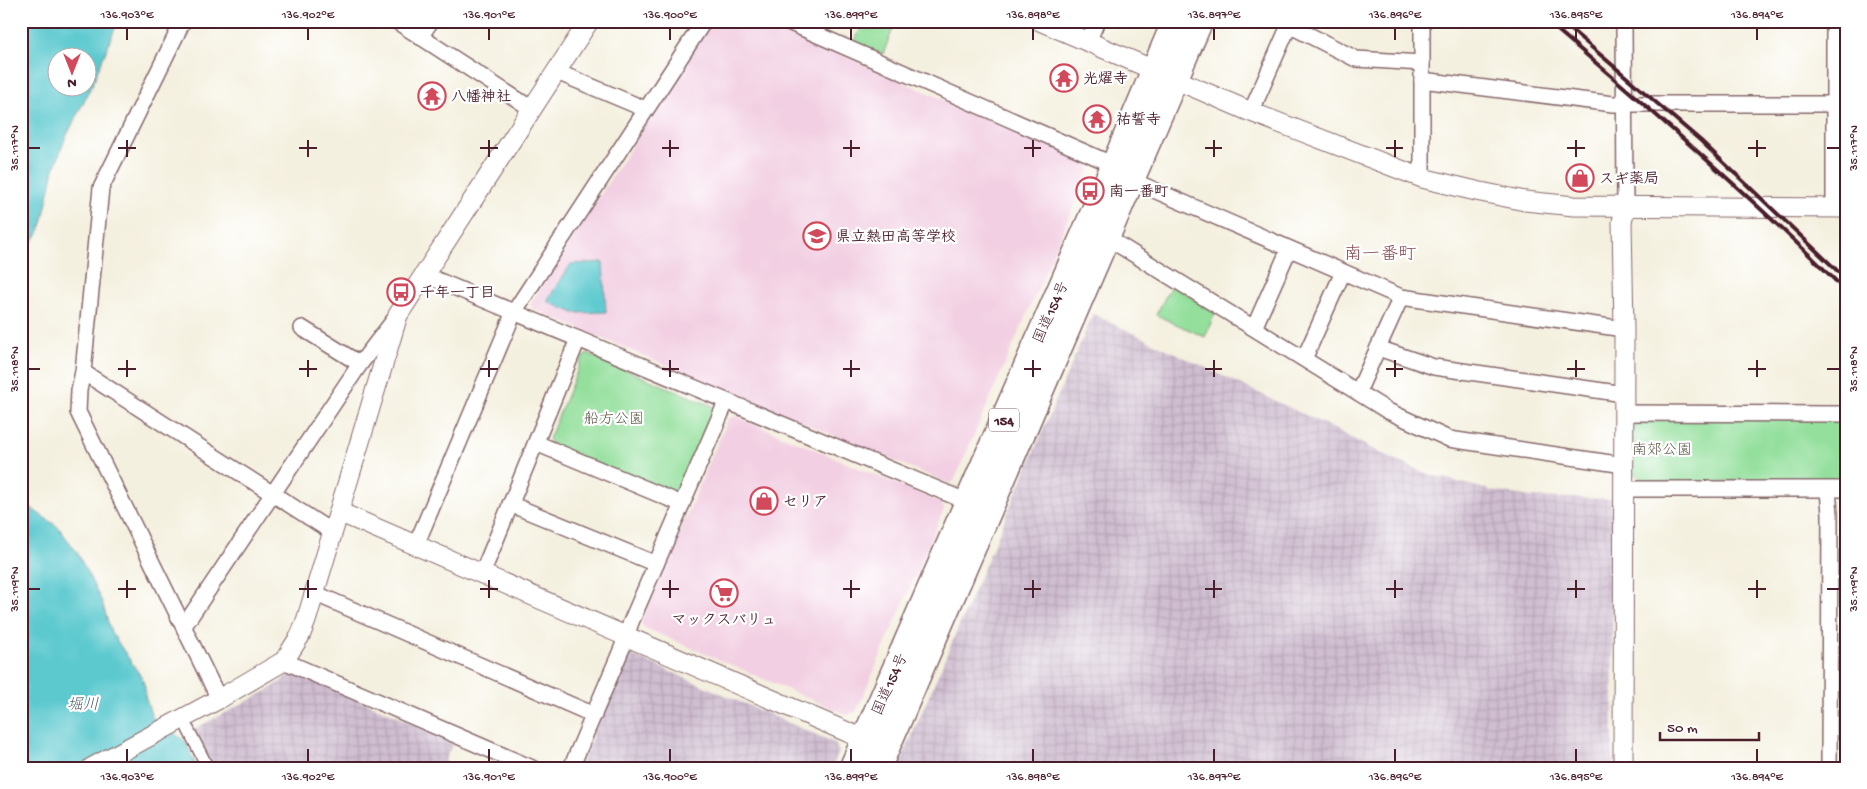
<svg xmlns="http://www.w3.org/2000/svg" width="1867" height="789" viewBox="0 0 1867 789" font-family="'Gochi Hand','Klee One',sans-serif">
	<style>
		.built { fill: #f2cfe2 }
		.industrial { fill: url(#industrial-grid) }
		.park { fill: #93df9b; stroke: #6e7f63 }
		.water { fill: #5bc9cf; stroke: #52747d; fill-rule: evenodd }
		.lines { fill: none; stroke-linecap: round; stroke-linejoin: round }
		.pedestrian-casing { stroke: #86686a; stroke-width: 14 }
		.minor-casing { stroke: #86686a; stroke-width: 18 }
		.tertiary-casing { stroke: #86686a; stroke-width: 21 }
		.trunk-casing { stroke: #86686a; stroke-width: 28 }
		.pedestrian { stroke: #fff; stroke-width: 11 }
		.minor { stroke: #fff; stroke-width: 15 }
		.tertiary { stroke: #fff; stroke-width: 19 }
		.trunk { stroke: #fff; stroke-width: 25 }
		.rail { stroke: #4a1f2b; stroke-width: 4 }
		.ticks { fill: none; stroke: #4a1f2b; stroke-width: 2 }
		.labels { text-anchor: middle; stroke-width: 4.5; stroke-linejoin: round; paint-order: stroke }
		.shield { fill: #fff; stroke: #80626b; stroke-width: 1 }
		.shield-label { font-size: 14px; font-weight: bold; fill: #4a1f2b }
		.poi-label { font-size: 15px; font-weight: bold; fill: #4a1f2b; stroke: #fff; text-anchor: start }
		.street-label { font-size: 15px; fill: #4a1f2b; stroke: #fff }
		.park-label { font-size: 15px; fill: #60594d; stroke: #fff }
		.water-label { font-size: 16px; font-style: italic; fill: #505a64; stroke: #fff }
		.quarter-label { font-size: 18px; fill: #844950; stroke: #fff }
		.neatline { fill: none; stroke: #4a1f2b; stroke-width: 2 }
		.ticks-label { font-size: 12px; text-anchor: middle; fill: #4a1f2b }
	</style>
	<defs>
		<pattern id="industrial-grid" width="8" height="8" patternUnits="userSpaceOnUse" patternTransform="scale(1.25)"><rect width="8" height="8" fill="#cfbdd0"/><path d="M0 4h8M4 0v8" fill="none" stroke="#b3a2b3"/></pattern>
	</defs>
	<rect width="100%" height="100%" fill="#fff"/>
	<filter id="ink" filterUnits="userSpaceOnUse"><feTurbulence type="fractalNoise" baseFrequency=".02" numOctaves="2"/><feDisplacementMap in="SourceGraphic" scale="10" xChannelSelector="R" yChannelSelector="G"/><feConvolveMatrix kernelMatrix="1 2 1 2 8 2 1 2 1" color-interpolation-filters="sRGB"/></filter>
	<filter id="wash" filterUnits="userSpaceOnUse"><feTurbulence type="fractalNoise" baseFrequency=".0096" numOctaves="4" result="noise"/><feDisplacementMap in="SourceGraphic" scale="20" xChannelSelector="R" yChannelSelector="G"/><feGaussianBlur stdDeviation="1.12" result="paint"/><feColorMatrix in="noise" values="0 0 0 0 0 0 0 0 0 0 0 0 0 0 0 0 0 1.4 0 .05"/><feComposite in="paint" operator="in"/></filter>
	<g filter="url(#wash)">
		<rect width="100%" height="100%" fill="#f4f0df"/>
		<!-- built -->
		<g class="built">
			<polygon points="712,21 765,21 1089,164 1090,169 954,481 950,484 532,309 531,303"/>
			<polygon points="735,416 942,503 944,509 856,712 847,715 643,627 641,622 728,419"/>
		</g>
		<!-- industrial -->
		<g class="industrial">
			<polygon points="1093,314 1326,425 1386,456 1428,474 1493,491 1531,497 1612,499 1613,768 898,768"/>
			<polygon points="632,655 835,743 839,752 832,768 579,768 625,657"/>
			<polygon points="295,672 454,741 445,760 449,768 211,768 192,730 265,692 279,683 290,673"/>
		</g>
		<!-- park -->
		<g class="park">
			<polygon points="864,21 896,21 883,54 854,43"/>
			<polygon points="1172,284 1215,313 1205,337 1156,315"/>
			<polygon points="588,354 712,406 714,412 679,493 673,496 551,444 549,439 583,357"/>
			<polygon points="1640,419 1846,419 1846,480 1646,482 1632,472 1632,425 1634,421"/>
		</g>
		<!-- water -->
		<g class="water">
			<path d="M21,21H118L92,85L65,139L54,169L43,220L39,232L21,257ZM58,58H88V88H58Z"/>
			<polygon points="603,262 606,312 574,313 548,302 548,299 571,264"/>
			<polygon points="21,497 35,511 58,527 77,552 102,602 111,632 142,678 145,687 145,696 152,717 185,741 197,768 21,768"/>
		</g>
	</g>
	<g filter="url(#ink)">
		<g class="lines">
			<!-- pedestrian casing -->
			<g class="pedestrian-casing">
				<polyline id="pedestrian" points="188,729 208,768"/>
			</g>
			<!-- minor casing -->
			<g class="minor-casing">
				<g id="minor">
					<polyline points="183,21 101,188 83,372 79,390 78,412 219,699"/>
					<polyline points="396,21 532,109"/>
					<polyline points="786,21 1114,165"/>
					<polyline points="1624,21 1625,208"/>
					<polyline points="1834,21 1834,208"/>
					<polyline points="1289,25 1356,59 1422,63"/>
					<polyline points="420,37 431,21"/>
					<polyline points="1088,42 1097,21"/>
					<polyline points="557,72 645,109"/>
					<polyline points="1422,80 1613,104 1846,104"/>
					<polyline points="1251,112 1291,21"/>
					<polyline points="1422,178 1422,21"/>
					<polyline points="1131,180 1401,297 1624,329"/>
					<polyline points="1106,237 1388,411 1449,439 1624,465"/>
					<polyline points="425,275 968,502"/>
					<polyline points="302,328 360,364"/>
					<polyline points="1254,328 1289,249"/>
					<polyline points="1378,348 1434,367 1624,394"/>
					<polyline points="1304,359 1343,272"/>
					<polyline points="83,372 332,532"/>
					<polyline points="1358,392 1401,297"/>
					<polyline points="1624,413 1846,414"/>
					<polyline points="536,443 682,504"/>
					<polyline points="1624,489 1846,489"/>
					<polyline points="1828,490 1830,514 1829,768"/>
					<polyline points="510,504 656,564"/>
					<polyline points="416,545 514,312 704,21"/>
					<polyline points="482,574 578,339"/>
					<polyline points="314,593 594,715"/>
					<polyline points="184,626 360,364 394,320"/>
					<polyline points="284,661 532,768"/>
					<polyline points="571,768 622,648 631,622 726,402"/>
				</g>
			</g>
			<!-- tertiary casing -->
			<g class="tertiary-casing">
				<g id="tertiary">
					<polyline points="1040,21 1251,112 1422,178 1476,191 1525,201 1574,206 1846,208"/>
					<polyline points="339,512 875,744"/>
					<polyline points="91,768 219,699 284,661 300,636 306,621 398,315 589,21"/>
					<polyline points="1623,768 1624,329 1622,222 1625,208"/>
				</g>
			</g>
			<!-- trunk casing -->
			<g class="trunk-casing">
				<g id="trunk">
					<polyline points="852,768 1114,165 1175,21"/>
					<polyline points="878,768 1200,21"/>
				</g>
			</g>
			<!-- pedestrian -->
			<use href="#pedestrian" class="pedestrian"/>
			<!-- minor -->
			<use href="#minor" class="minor"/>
			<!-- tertiary -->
			<use href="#tertiary" class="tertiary"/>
			<!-- trunk -->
			<use href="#trunk" class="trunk"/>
			<!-- rail -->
			<g class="rail">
				<path d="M1547,21C1649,108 1751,196 1846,291"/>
				<polyline points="1561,21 1701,141 1846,279"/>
			</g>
		</g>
	</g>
	<!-- ticks -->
	<path class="ticks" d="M127,28V40M308,28V40M489,28V40M670,28V40M851,28V40M1033,28V40M1214,28V40M1395,28V40M1576,28V40M1757,28V40M127,140V157M308,140V157M489,140V157M670,140V157M851,140V157M1033,140V157M1214,140V157M1395,140V157M1576,140V157M1757,140V157M28,148H40M118,148H136M299,148H317M480,148H498M662,148H679M843,148H860M1024,148H1041M1205,148H1222M1386,148H1403M1567,148H1585M1748,148H1766M1827,148H1840M127,360V377M308,360V377M489,360V377M670,360V377M851,360V377M1033,360V377M1214,360V377M1395,360V377M1576,360V377M1757,360V377M28,369H40M118,369H136M299,369H317M480,369H498M662,369H679M843,369H860M1024,369H1041M1205,369H1222M1386,369H1403M1567,369H1585M1748,369H1766M1827,369H1840M127,580V598M308,580V598M489,580V598M670,580V598M851,580V598M1033,580V598M1214,580V598M1395,580V598M1576,580V598M1757,580V598M28,589H40M118,589H136M299,589H317M480,589H498M662,589H679M843,589H860M1024,589H1041M1205,589H1222M1386,589H1403M1567,589H1585M1748,589H1766M1827,589H1840M127,749V762M308,749V762M489,749V762M670,749V762M851,749V762M1033,749V762M1214,749V762M1395,749V762M1576,749V762M1757,749V762"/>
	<!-- icons -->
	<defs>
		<g id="temple-ring" transform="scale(1.4375)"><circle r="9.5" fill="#fff" stroke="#d1495b" stroke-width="1.5"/><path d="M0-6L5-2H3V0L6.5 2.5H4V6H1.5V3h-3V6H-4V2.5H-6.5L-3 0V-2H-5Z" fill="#d1495b"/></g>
		<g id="shop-ring" transform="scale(1.4375)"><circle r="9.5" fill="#fff" stroke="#d1495b" stroke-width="1.5"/><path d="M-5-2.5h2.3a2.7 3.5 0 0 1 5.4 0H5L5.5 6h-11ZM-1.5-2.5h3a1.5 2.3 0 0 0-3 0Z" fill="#d1495b"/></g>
		<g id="bus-ring" transform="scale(1.4375)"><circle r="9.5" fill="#fff" stroke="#d1495b" stroke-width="1.5"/><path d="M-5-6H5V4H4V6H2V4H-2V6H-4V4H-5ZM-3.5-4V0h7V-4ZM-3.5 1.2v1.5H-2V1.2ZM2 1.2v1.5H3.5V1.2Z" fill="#d1495b"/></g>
		<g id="school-ring" transform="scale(1.4375)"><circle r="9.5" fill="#fff" stroke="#d1495b" stroke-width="1.5"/><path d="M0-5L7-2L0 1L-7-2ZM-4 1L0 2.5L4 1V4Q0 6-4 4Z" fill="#d1495b"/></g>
		<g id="supermarket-ring" transform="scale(1.4375)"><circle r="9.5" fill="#fff" stroke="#d1495b" stroke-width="1.5"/><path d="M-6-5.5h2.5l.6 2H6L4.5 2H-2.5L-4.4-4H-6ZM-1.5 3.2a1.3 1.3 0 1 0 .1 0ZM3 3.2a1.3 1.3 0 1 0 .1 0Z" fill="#d1495b"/></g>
	</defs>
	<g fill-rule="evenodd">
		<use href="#temple-ring" x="1064" y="78"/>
		<use href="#temple-ring" x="432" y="96"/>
		<use href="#temple-ring" x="1097" y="119"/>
		<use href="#shop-ring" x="1580" y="178"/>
		<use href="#bus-ring" x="1090" y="191"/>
		<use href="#school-ring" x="817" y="236"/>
		<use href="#bus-ring" x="401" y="292"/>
		<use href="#shop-ring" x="764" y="501"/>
		<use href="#supermarket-ring" x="724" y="593"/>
	</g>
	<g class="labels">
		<!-- shield labels -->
		<rect class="shield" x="989" y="408.5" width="30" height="23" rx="4"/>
		<g class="shield-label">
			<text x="1004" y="425">154</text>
		</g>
		<!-- poi labels -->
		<g class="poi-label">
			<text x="1083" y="83">光燿寺</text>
			<text x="451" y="101">八幡神社</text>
			<text x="1116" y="124">祐誓寺</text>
			<text x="1599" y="183">スギ薬局</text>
			<text x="1109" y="196">南一番町</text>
			<text x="836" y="241">県立熱田高等学校</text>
			<text x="420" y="297">千年一丁目</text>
			<text x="783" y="506">セリア</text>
			<text x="724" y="624" text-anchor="middle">マックスバリュ</text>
		</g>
		<!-- street labels -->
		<g class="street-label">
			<text transform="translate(1050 312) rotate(-66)" y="5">国道154号</text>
			<text transform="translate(889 684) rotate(-66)" y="5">国道154号</text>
		</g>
		<!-- park labels -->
		<g class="park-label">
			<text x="614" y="423">船方公園</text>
			<text x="1662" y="454">南郊公園</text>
		</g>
		<!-- water labels -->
		<g class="water-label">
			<text x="83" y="709">堀川</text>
		</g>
		<!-- quarter labels -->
		<g class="quarter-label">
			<text x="1380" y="259">南一番町</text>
		</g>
	</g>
	<!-- margin -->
	<rect width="1867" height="789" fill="none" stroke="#fff" stroke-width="55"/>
	<!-- north arrow -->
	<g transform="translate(72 72) rotate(180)"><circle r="24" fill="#ffffff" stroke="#b7a5aa"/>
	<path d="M0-4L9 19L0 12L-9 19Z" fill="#d1495b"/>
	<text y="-8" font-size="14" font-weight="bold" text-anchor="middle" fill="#4a1f2b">N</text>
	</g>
	<!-- scale -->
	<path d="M1660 732v8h99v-8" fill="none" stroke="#4a1f2b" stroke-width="2.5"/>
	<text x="1667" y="732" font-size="15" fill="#4a1f2b" stroke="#ffffff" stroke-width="4" paint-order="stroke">50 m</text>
	<rect x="28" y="28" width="1812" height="734" class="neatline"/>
	<g class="ticks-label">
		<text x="127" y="18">136.903°E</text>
		<text x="308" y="18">136.902°E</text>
		<text x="489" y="18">136.901°E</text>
		<text x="670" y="18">136.900°E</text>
		<text x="851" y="18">136.899°E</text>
		<text x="1033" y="18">136.898°E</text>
		<text x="1214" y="18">136.897°E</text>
		<text x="1395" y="18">136.896°E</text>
		<text x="1576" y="18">136.895°E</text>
		<text x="1757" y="18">136.894°E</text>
		<text transform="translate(1853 148) rotate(-90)" y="4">35.117°N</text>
		<text transform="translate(14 148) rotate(-90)" y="4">35.117°N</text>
		<text transform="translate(1853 369) rotate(-90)" y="4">35.118°N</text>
		<text transform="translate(14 369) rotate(-90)" y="4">35.118°N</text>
		<text transform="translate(1853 589) rotate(-90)" y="4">35.119°N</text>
		<text transform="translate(14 589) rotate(-90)" y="4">35.119°N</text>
		<text x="127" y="780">136.903°E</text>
		<text x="308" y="780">136.902°E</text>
		<text x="489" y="780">136.901°E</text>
		<text x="670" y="780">136.900°E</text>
		<text x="851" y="780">136.899°E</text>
		<text x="1033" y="780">136.898°E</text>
		<text x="1214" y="780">136.897°E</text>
		<text x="1395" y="780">136.896°E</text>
		<text x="1576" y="780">136.895°E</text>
		<text x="1757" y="780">136.894°E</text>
	</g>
</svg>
